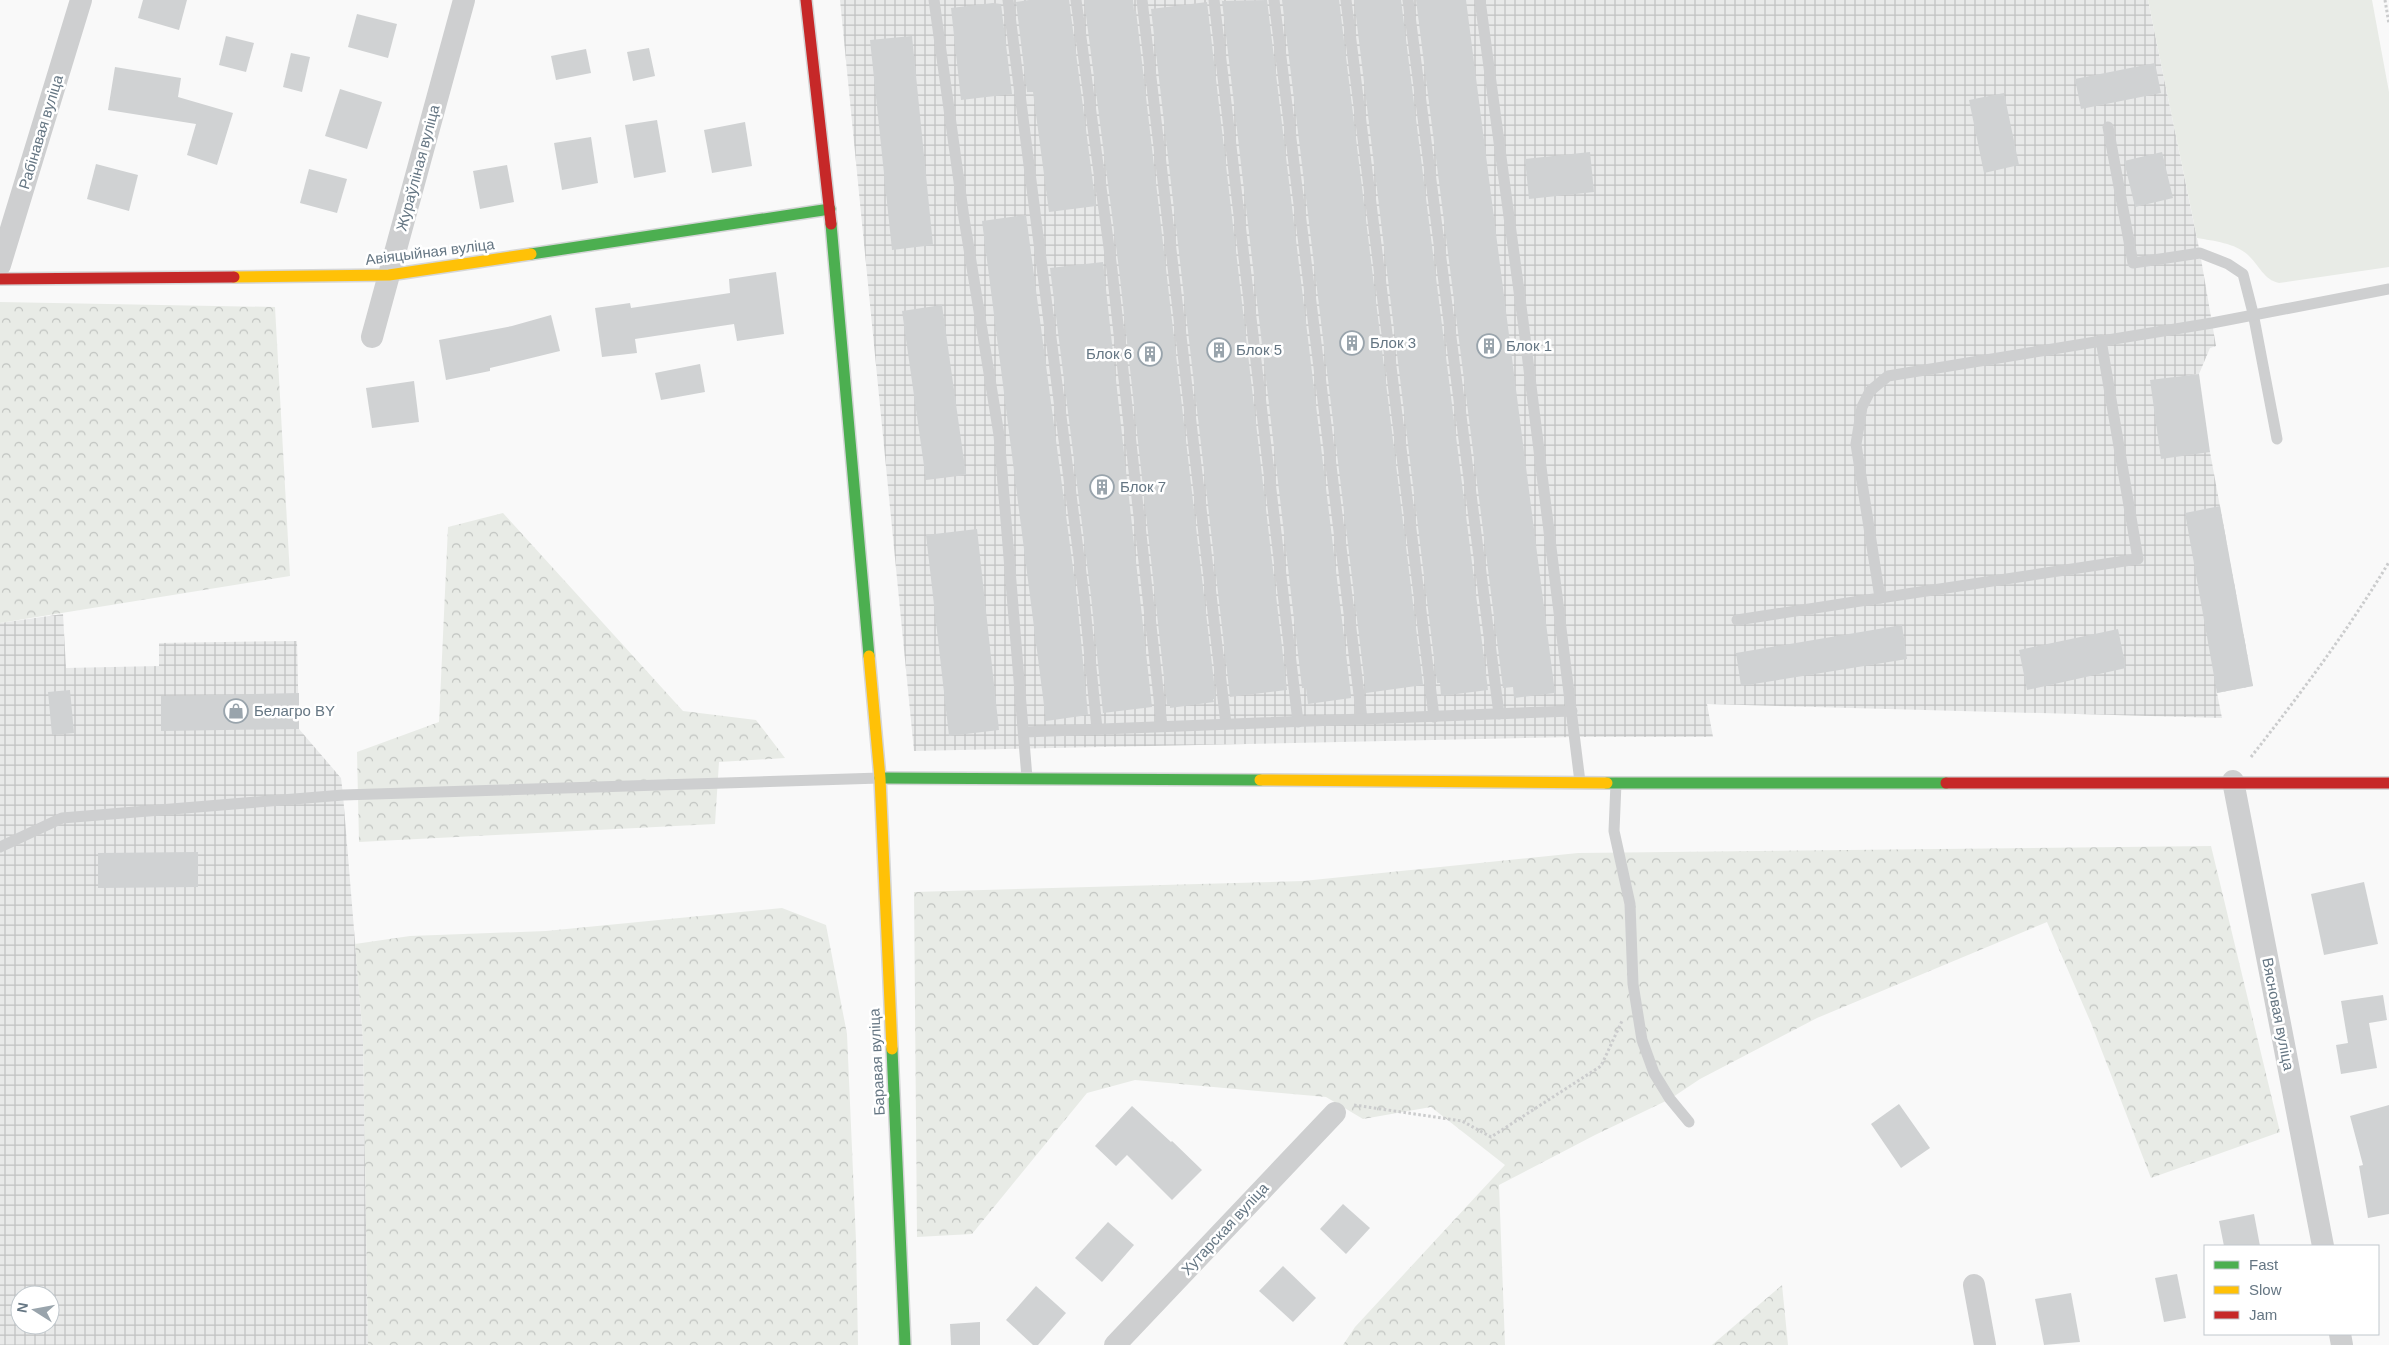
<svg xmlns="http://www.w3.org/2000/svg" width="2389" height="1345" viewBox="0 0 2389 1345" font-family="Helvetica,sans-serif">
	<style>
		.industrial { fill: url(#industrial-grid); fill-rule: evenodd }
		.grass { fill: #e8ebe6 }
		.forest { fill: url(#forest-crowns) }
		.building { fill: #d0d2d3 }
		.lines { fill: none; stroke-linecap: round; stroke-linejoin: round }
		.fast-casing { stroke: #d5d6d7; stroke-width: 14 }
		.slow-casing { stroke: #d5d6d7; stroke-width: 14 }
		.jam-casing { stroke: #d5d6d7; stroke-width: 14 }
		.path { stroke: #cbcccd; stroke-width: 3; stroke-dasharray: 2.5 2.5; stroke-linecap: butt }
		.lane { stroke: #cecfd0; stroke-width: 11 }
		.street { stroke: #cecfd0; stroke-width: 22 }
		.fast { stroke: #4caf50; stroke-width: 11 }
		.slow { stroke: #ffc107; stroke-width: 11 }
		.jam { stroke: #c62828; stroke-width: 11 }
		.labels { text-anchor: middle; stroke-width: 5; stroke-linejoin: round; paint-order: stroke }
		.street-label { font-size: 15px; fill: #657683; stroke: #fff }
		.poi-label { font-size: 15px; fill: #657683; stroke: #fff; text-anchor: start }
	</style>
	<defs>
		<pattern id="industrial-grid" width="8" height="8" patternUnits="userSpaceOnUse" patternTransform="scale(1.25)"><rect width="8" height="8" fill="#e8e9e9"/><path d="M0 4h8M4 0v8" fill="none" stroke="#c0c1c2"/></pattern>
		<pattern id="forest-crowns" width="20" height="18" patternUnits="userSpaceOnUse" patternTransform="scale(1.25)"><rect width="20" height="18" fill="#e8ebe6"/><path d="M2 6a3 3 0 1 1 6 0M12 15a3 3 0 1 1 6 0" fill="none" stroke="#c0c3c0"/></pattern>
	</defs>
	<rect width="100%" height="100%" fill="#f9f9f9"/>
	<!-- industrial -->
	<g class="industrial">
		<polygon points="840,0 2148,0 2200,253 2216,346 2210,348 2199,374 2150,381 2210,452 2253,686 2217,693 2222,718 1707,704 1713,737 1575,737 914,751"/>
		<path d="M63,614L66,668L159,666V643L297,641L299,729L341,778L343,795L363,1039L368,1345H0V623ZM20,1295H50V1325H20Z"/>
	</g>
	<!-- grass -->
	<path class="grass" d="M2148,0H2372L2389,92V267L2279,283C2264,280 2259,265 2248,255C2235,243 2214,241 2197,238Z"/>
	<!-- forest -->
	<g class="forest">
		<polygon points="0,302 275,307 290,576 0,623"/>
		<polygon points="503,513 683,711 756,720 785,758 719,762 715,824 359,842 357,752 439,722 448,527"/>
		<polygon points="2211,846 2280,1132 2151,1178 2091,1023 2047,922 1817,1018 1700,1079 1670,1099 1595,1135 1499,1185 1505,1345 1343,1345 1355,1327 1505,1165 1431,1107 1363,1119 1326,1097 1135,1080 1087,1093 972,1234 917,1237 914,892 1303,881 1578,853"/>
		<polygon points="782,908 826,925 847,1034 856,1241 858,1345 368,1345 363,1039 355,944 410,936 546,931"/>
		<polygon points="1782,1285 1788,1345 1712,1345"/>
	</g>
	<!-- building -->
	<g class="building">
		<polygon points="143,0 187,0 179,30 138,18"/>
		<polygon points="1029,0 1069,0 1096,206 1049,212 1033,92 1027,92 1016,2"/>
		<polygon points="1084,0 1133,0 1134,11 1136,11 1216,699 1213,699 1214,702 1170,708 1170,705 1167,705 1119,269"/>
		<polygon points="1267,0 1351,695 1351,698 1308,704 1306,688 1302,688 1222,1"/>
		<polygon points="1282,0 1339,0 1423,685 1366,693"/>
		<polygon points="1354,0 1401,0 1488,690 1441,696 1440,683 1437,683"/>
		<polygon points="1416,0 1466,0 1555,693 1514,698 1513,687 1503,688"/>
		<polygon points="1207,2 1287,690 1230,697 1151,9"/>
		<polygon points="993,3 1001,4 1012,94 961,100 951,8"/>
		<polygon points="357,14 397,24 388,58 348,47"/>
		<polygon points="226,36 254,43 246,72 219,65"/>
		<polygon points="912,36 933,245 892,250 870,40"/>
		<polygon points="649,48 655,76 633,81 627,52"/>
		<polygon points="586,49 591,73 556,80 551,56"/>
		<polygon points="291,53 310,57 302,92 283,87"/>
		<polygon points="2155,63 2161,93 2081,109 2075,79"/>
		<polygon points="115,67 181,78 178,97 233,113 217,165 187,155 196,124 108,110"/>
		<polygon points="340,89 382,102 367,149 325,136"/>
		<polygon points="2004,93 2019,165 1984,173 1969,100"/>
		<polygon points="657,120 666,172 634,178 625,125"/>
		<polygon points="745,122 752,166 712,173 704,130"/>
		<polygon points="591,137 598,183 562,190 554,143"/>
		<polygon points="1590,152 1594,192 1529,199 1525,159"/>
		<polygon points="2162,152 2173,198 2135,207 2124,161"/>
		<polygon points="96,164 138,175 129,211 87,199"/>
		<polygon points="507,165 514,202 480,209 473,171"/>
		<polygon points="309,169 347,179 337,213 300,203"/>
		<polygon points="1026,215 1077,598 1088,715 1046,721 982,221"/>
		<polygon points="1103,262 1152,707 1103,713 1091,596 1050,268"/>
		<polygon points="776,272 784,334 737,341 734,324 635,339 637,353 602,357 595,308 630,303 631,308 730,293 729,279"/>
		<polygon points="942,305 966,475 926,480 902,311"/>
		<polygon points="551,315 560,351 490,368 490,371 446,380 439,340 512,326"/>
		<polygon points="700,364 705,392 661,400 655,373"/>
		<polygon points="2199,374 2210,452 2161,459 2150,380"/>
		<polygon points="414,381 419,422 372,428 366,388"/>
		<polygon points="2220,506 2253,686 2217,693 2185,513"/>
		<polygon points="977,529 999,730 949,736 926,535"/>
		<polygon points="1902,625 1907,659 1741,686 1736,653"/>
		<polygon points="2118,629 2126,668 2027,690 2019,650"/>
		<polygon points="70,690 74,733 52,735 48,692"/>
		<polygon points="299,693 299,729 161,731 161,696"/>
		<polygon points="198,852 198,887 98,888 98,853"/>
		<polygon points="2364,882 2378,944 2324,955 2311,894"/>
		<polygon points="2383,995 2387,1020 2369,1023 2377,1068 2341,1074 2336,1045 2348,1043 2341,1001"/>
		<polygon points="1899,1104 1930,1148 1901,1168 1871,1124"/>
		<polygon points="2389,1105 2389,1214 2368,1218 2359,1166 2363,1165 2350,1116"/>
		<polygon points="1132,1106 1171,1142 1172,1141 1202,1170 1172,1200 1127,1155 1116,1166 1095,1146"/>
		<polygon points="1343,1204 1370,1228 1346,1254 1320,1229"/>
		<polygon points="2254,1214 2260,1246 2224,1246 2219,1221"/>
		<polygon points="1108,1222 1134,1245 1102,1282 1075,1258"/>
		<polygon points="1283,1266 1316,1298 1293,1322 1259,1291"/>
		<polygon points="2177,1274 2186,1318 2164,1322 2155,1278"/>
		<polygon points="1036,1286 1066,1313 1038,1345 1033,1345 1006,1320"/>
		<polygon points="2071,1293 2080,1342 2044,1345 2035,1299"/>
		<polygon points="980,1322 980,1345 951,1345 950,1324"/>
	</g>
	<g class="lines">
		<!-- fast casing -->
		<g class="fast-casing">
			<g id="fast">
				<polyline points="831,224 869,656"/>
				<polyline points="531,254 830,209"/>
				<polyline points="880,778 1260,780"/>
				<polyline points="1607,783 1946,783"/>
				<polyline points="892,1049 905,1345"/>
			</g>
		</g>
		<!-- slow casing -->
		<g class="slow-casing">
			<g id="slow">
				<polyline points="234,277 389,275 531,254"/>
				<polyline points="869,656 880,778 892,1049"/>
				<polyline points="1260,780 1607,783"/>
			</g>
		</g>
		<!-- jam casing -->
		<g class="jam-casing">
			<g id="jam">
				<polyline points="806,0 831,224"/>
				<polyline points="0,279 234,277"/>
				<polyline points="1946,783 2389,783"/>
			</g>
		</g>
		<!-- path -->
		<g class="path">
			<polyline points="2385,0 2389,24"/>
			<path d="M2251,757C2301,693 2347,632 2389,562"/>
			<polyline points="1354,1105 1462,1121 1491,1137 1601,1066 1622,1021"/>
		</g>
		<!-- lane -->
		<g class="lane">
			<polyline points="934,0 964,218 999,435 1027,778"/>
			<polyline points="1008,0 1084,597 1097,729"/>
			<polyline points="1076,0 1112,270 1162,726"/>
			<polyline points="1142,0 1226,724"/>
			<polyline points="1214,0 1298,722"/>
			<polyline points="1274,0 1362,719"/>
			<polyline points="1346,0 1434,717"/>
			<polyline points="1408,0 1499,714"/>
			<polyline points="1480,0 1523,321 1580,782"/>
			<polyline points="2108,127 2133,263 2200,253 2228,264 2243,274 2253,313 2277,439"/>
			<polyline points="1880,598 2138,559 2101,340"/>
			<polyline points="1737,620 1880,598 1856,444 1862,407 1870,391 1888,376 2212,323 2389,289"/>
			<polyline points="1024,732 1572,711"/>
			<polyline points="1616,783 1614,831 1630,904 1633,984 1642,1040 1654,1073 1670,1099 1689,1122"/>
			<polyline points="0,847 62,818 343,795 880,778"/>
		</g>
		<!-- street -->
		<g class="street">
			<polyline points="0,265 81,0"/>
			<polyline points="372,337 464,0"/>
			<polyline points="2233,781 2323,1246"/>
			<polyline points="1974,1285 1985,1345"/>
			<polyline points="2340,1334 2342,1345"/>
			<polyline points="1115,1345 1335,1113"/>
		</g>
		<!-- fast -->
		<use href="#fast" class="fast"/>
		<!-- slow -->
		<use href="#slow" class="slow"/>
		<!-- jam -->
		<use href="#jam" class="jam"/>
	</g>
	<!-- icons -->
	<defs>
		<g id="building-ring" transform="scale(1.25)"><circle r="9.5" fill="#fff" stroke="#99a4ac" stroke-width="1.5"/><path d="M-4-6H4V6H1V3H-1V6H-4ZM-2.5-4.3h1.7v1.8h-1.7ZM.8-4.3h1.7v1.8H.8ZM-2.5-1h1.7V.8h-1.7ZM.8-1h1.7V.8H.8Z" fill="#99a4ac"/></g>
		<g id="shop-ring" transform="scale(1.25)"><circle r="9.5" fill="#fff" stroke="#99a4ac" stroke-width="1.5"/><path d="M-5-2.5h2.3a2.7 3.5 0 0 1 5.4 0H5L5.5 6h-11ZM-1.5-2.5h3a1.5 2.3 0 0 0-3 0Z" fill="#99a4ac"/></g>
	</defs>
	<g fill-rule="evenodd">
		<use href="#building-ring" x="1352" y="343"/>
		<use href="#building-ring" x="1489" y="346"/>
		<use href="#building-ring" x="1219" y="350"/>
		<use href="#building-ring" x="1150" y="354"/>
		<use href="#building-ring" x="1102" y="487"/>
		<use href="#shop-ring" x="236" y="711"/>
	</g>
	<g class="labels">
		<!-- street labels -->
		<g class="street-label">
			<text transform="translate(41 132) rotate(-73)" y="5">Рабінавая вуліца</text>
			<text transform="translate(418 168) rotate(-75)" y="5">Жураўліная вуліца</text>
			<text transform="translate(430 252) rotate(-7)" y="5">Авіяцыйная вуліца</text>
			<text transform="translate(2278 1014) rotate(79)" y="5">Вясновая вуліца</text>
			<text transform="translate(877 1062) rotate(-93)" y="5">Баравая вуліца</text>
			<text transform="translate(1225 1229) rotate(-47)" y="5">Хутарская вуліца</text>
		</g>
		<!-- poi labels -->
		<g class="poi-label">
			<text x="1370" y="348">Блок 3</text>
			<text x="1506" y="351">Блок 1</text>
			<text x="1236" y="355">Блок 5</text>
			<text x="1132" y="359" text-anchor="end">Блок 6</text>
			<text x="1120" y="492">Блок 7</text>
			<text x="254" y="716">Белагро BY</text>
		</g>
	</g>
	<!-- legend -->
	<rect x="2204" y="1245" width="175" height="90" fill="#ffffff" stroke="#c1c8cd"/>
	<rect x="2214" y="1261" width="25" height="8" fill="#4caf50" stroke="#c1c8cd"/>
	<text x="2249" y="1270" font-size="15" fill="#657683">Fast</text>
	<rect x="2214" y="1286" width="25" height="8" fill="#ffc107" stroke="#c1c8cd"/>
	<text x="2249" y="1295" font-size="15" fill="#657683">Slow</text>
	<rect x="2214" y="1311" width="25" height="8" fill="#c62828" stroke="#c1c8cd"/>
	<text x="2249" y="1320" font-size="15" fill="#657683">Jam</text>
	<!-- north arrow -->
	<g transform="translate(35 1310) rotate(281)"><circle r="24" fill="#ffffff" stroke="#c1c8cd"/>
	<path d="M0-4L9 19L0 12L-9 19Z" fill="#99a4ac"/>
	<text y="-8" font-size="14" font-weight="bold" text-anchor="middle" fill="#657683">N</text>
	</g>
</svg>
